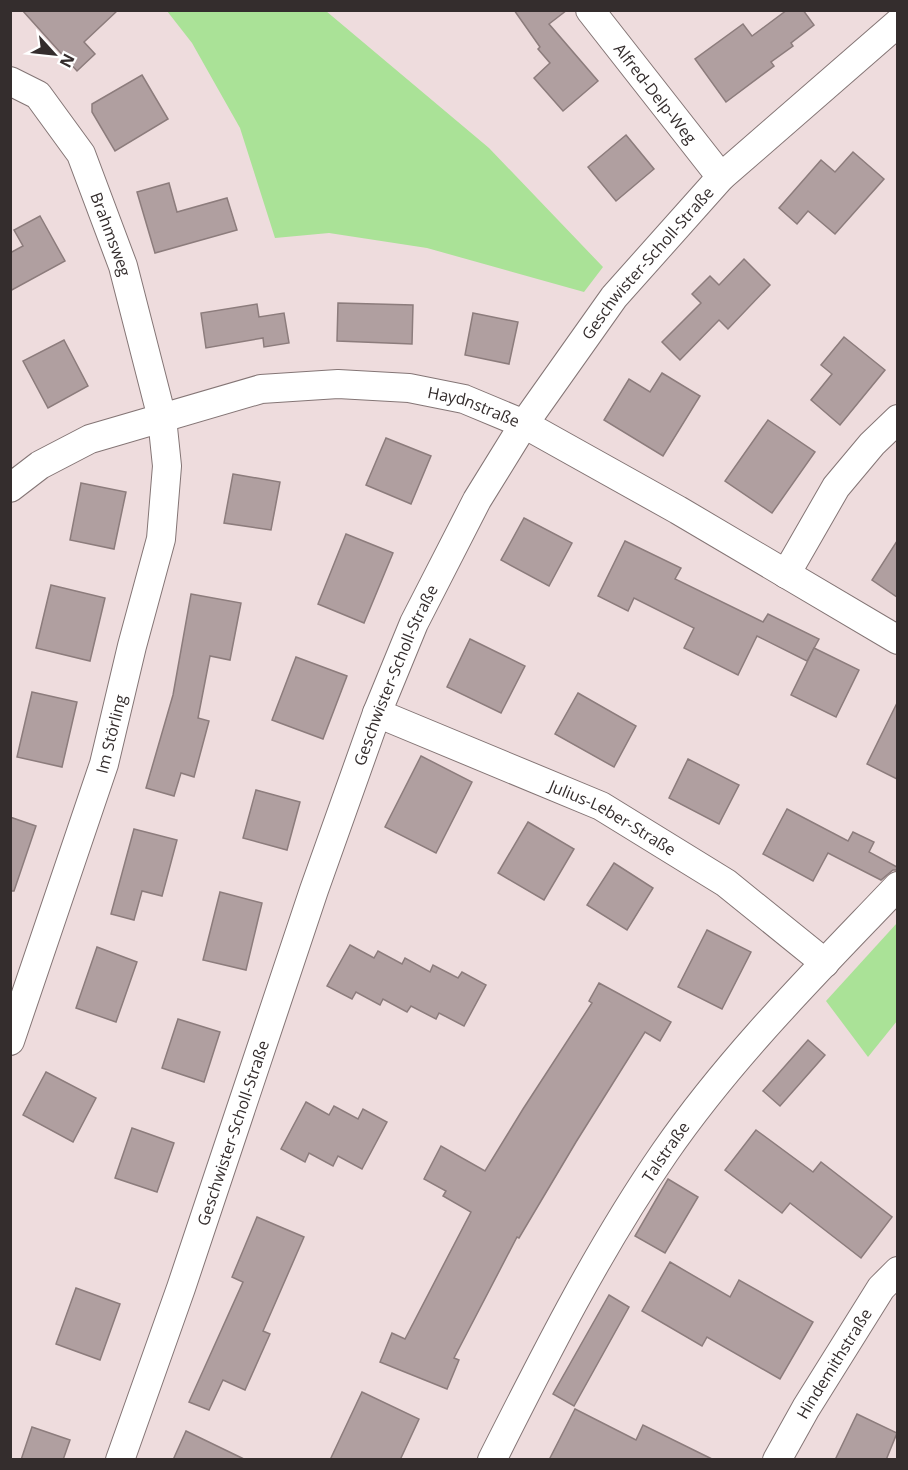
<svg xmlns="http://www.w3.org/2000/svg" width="908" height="1470" viewBox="0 0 908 1470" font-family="'Open Sans',sans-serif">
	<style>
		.green { fill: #aae297 }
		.building { fill: #b09fa0; stroke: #8c7c7c; stroke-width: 1.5 }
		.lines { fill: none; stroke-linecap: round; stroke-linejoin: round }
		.street-casing { stroke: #847575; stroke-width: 30 }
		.street { stroke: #fff; stroke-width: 28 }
		.labels { text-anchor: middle; stroke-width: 4.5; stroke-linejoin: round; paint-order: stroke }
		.street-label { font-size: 16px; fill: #342d2d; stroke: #fff }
	</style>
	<rect width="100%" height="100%" fill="#eedcdd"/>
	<!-- green -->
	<g class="green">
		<polygon points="167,11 326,11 489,148 603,267 584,292 427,248 329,233 275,238 240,128 192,43"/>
		<polygon points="897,923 897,1021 868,1057 826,1001"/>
	</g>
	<!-- building -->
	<g class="building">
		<polygon points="22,10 118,10 84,42 95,54 77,71"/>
		<polygon points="514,10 567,10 549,24 598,81 563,111 534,78 550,63 538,49 540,47"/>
		<polygon points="787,10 803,10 814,25 791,43 793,46 771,62 774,66 726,102 695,59 743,24 752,36"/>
		<polygon points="142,75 168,119 115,151 92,112 92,104"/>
		<polygon points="626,135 654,169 616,201 588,167"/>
		<polygon points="853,152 884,179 835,234 808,211 797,224 779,208 821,160 835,172"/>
		<polygon points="169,183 177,212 227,198 237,230 155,253 137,192"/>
		<polygon points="40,216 65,261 10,291 10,253 23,246 14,230"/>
		<polygon points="744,259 770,285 728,329 719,320 680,360 662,342 701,303 692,294 710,276 719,285"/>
		<polygon points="338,303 413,305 412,344 337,341"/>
		<polygon points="257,304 259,317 284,313 289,343 264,347 263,338 206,348 201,313"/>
		<polygon points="473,313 518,322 509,364 465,355"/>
		<polygon points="844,337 885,370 840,425 811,400 832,374 821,365"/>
		<polygon points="64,340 88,386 48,408 23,361"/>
		<polygon points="662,373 700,396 663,456 604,420 629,379 650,392"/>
		<polygon points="768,420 815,452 772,513 725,481"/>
		<polygon points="386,438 431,456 411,504 366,485"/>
		<polygon points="233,474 280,482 271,530 224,523"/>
		<polygon points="81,483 126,492 114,549 70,540"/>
		<polygon points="524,518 572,543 549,586 501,560"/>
		<polygon points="346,534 393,553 364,623 318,604"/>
		<polygon points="625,541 681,568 675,579 763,622 768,614 819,639 807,661 757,636 738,675 684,648 694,628 634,598 628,611 598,596"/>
		<polygon points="897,541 897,597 872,580"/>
		<polygon points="51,585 105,598 90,661 36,648"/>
		<polygon points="191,594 241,603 230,660 210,656 198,718 209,721 194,777 181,773 174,796 146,788 173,695"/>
		<polygon points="470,639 525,666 501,713 447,687"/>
		<polygon points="814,648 859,670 836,717 791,695"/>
		<polygon points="296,657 347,676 323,739 272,720"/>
		<polygon points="32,692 77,702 62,767 17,757"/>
		<polygon points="578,693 636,726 614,767 555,734"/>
		<polygon points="897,703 897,779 867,764"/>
		<polygon points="421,756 472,782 436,853 385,827"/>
		<polygon points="688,759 739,785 719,824 669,798"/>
		<polygon points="256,790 300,802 287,850 243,838"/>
		<polygon points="787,809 848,841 853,832 874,842 869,852 897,867 897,870 893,870 881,880 828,853 813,881 763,854"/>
		<polygon points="10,817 36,826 14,891 10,891"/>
		<polygon points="528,822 574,849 544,900 498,873"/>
		<polygon points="134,829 177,840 162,896 142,891 134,920 111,914"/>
		<polygon points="614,863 653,888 627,930 587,905"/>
		<polygon points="220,892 262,903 246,970 203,960"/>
		<polygon points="707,930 751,952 722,1009 678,987"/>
		<polygon points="350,945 374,958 378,951 402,964 405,958 430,972 433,965 458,978 462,972 486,985 464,1026 439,1013 436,1019 411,1006 407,1012 383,999 380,1005 356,992 352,999 327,986"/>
		<polygon points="97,947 137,962 116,1022 76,1008"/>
		<polygon points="599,983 671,1022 660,1041 645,1032 576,1142 519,1238 517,1237 454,1358 459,1360 447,1389 380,1362 392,1333 405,1339 471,1212 443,1196 446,1191 424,1179 441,1146 485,1171 523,1109 592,1003 589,1001"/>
		<polygon points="178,1019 220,1032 204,1082 162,1068"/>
		<polygon points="808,1040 825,1055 780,1106 763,1091"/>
		<polygon points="46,1072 96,1098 73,1142 23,1115"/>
		<polygon points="306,1102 329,1115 334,1106 358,1119 363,1109 387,1122 362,1169 338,1156 333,1166 309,1153 305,1162 281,1149"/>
		<polygon points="132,1128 174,1143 157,1192 115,1178"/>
		<polygon points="756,1130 813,1172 821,1162 892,1217 861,1258 790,1203 782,1213 725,1170"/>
		<polygon points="668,1179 698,1197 665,1253 635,1236"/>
		<polygon points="257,1217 304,1237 263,1331 270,1334 245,1390 223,1380 209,1410 189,1402 243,1282 232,1277"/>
		<polygon points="670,1262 730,1297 739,1280 813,1322 780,1379 707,1337 702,1346 642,1311"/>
		<polygon points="76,1288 120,1304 100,1360 56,1344"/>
		<polygon points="609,1295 629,1307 574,1406 553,1394"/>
		<polygon points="362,1392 419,1419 400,1460 330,1460"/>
		<polygon points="575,1409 636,1440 643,1425 714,1460 549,1460"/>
		<polygon points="857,1414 897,1433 886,1460 835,1460"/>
		<polygon points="32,1427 70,1440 63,1460 21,1460"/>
		<polygon points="186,1431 246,1460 173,1460"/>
	</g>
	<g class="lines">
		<!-- street casing -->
		<g class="street-casing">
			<g id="street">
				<path id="s1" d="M590,10L721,177"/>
				<path id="s2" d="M10,81L38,95L81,154L123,266L162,418L167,466L161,539L132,646L104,764L10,1041"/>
				<path id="s3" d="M10,488L40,465L90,439L261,389L338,384L409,388L464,399L524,424L678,510L898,640"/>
				<polyline points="786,574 836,487 872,444 898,419"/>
				<path id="s4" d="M377,713L601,806L726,883L825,963"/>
				<path id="s5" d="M120,1460L181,1288L314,890L377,713L414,623L477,500L524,424L614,297L721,177L898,23"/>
				<path id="s6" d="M492,1460C545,1355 598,1249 665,1152C732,1055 817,971 898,886"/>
				<path id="s7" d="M777,1460L806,1408L881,1288L898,1271"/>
			</g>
		</g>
		<!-- street -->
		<use href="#street" class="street"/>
	</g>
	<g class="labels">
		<!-- street labels -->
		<g class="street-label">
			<text dy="6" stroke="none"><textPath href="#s1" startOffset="106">Alfred-Delp-Weg</textPath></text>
			<text dy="6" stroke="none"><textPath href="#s2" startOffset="190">Brahmsweg</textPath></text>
			<text dy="6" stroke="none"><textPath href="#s5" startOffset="1318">Geschwister-Scholl-Straße</textPath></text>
			<text dy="6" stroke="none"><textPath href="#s3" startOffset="488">Haydnstraße</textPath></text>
			<text dy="6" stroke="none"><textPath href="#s5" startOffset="832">Geschwister-Scholl-Straße</textPath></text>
			<text transform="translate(111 734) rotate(-76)" y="6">Im Störling</text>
			<text dy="6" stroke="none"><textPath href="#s4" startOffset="258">Julius-Leber-Straße</textPath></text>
			<text dy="6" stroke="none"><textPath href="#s5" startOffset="346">Geschwister-Scholl-Straße</textPath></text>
			<text dy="6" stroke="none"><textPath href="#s6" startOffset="354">Talstraße</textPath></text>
			<text dy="6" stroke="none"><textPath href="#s7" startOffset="112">Hindemithstraße</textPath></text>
		</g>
	</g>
	<!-- border -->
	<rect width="908" height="1470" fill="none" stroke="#342d2d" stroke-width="24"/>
	<!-- north arrow -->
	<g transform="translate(54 54) rotate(117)" stroke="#ffffff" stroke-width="4.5" paint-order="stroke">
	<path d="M0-4.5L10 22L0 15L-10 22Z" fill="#342d2d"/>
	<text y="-9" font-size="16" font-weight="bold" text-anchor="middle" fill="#342d2d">N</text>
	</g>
</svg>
